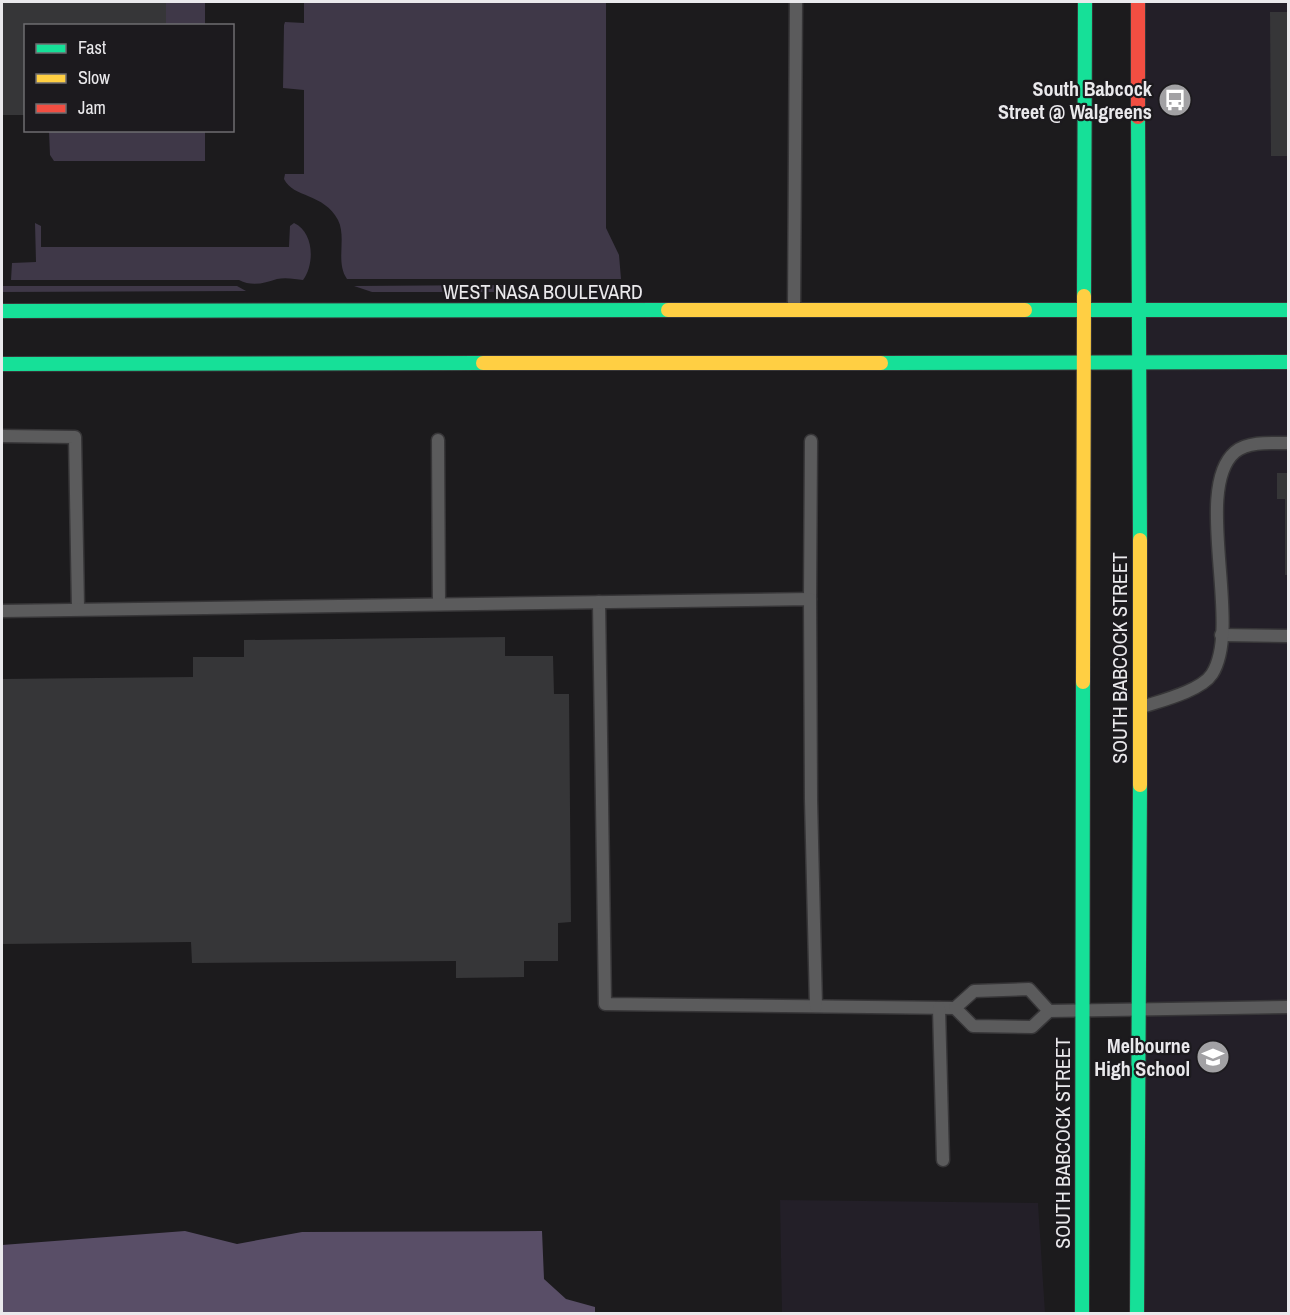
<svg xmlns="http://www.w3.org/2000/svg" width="1290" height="1315" viewBox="0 0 1290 1315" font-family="'Archivo Narrow',sans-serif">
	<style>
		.built { fill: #231f28 }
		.green { fill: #3f3848 }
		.water { fill: #594e67 }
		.building { fill: #363638 }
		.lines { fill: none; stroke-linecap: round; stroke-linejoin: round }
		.lane-casing { stroke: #373638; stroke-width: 15 }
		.fast-casing { stroke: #373638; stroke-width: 16 }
		.slow-casing { stroke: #373638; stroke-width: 16 }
		.jam-casing { stroke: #373638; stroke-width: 16 }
		.lane { stroke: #5b5b5c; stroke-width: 12 }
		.fast { stroke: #16e098; stroke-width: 14 }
		.slow { stroke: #ffcf43; stroke-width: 14 }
		.jam { stroke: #f24e42; stroke-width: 14 }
		.labels { text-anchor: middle; stroke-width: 4.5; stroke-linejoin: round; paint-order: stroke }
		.poi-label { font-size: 20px; font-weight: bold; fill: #eae9ec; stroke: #1c1a1e; text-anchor: end }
		.street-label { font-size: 20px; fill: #eae9ec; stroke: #1c1a1e }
	</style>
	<rect width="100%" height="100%" fill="#1c1b1d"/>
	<!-- built -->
	<g class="built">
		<polygon points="1138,2 1288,2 1288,1313 1137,1314"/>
		<polygon points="780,1200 1038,1203 1045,1313 782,1313"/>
	</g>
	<!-- green -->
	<g class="green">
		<path d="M304,2H606V228L619,255L621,279H347C335,262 347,238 338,220C324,193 293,198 284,179L285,174H304V90L283,88L284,25L285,22L304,23Z"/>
		<rect x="166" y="3" width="39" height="22"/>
		<polygon points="49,131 205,131 205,161 54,161 50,155"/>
		<path d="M35,223L41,226V247H289L290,226L294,223C314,232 315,264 303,280C296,279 285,277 277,279C265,283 252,287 239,280H11L12,263L36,262Z"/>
		<polygon points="502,285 503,292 372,292 354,286"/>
		<polygon points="2,286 237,286 246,291 2,292"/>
	</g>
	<!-- water -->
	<polygon class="water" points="185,1231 237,1244 302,1232 542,1231 544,1279 566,1299 595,1307 595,1313 2,1313 2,1245"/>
	<!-- building -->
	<g class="building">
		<polygon points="2,2 166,2 166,26 26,26 26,115 2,115"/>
		<polygon points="1270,12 1288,12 1288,156 1271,156"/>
		<polygon points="1277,473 1288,473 1288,575 1285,575 1285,499 1277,499"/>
		<polygon points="505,637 505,656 553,656 554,694 569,694 571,922 558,923 558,961 524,961 524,977 456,978 456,961 192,963 191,942 2,944 2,679 193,677 193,657 244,657 244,640"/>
	</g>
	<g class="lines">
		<!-- lane casing -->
		<g class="lane-casing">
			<g id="lane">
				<polyline points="794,310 796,2"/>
				<polyline points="2,436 75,437 78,608"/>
				<polyline points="438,440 439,604"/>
				<polyline points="810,599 811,441"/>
				<polyline points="599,602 605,1004 955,1008"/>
				<polyline points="2,611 810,599 811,800 816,1006"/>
				<polyline points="1221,635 1288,636"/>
				<path d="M1142,707C1160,701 1201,691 1212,674C1243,626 1192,489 1235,452C1248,441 1273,443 1288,443"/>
				<polyline points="939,1008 943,1160"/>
				<polyline points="1049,1011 1029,989 974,991 955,1008 973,1026 1032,1027 1049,1011 1288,1007"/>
			</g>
		</g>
		<!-- fast casing -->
		<g class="fast-casing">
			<g id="fast">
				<polyline points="1138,117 1140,540"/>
				<polyline points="1084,296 1085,2"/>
				<polyline points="1025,310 1288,310"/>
				<polyline points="2,311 668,310"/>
				<polyline points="881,363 1288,362"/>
				<polyline points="2,364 483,363"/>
				<polyline points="1082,1314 1083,682"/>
				<polyline points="1137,1314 1140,785"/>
			</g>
		</g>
		<!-- slow casing -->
		<g class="slow-casing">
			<g id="slow">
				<polyline points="668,310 1025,310"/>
				<polyline points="483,363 881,363"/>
				<polyline points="1140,540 1140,785"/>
				<polyline points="1083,682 1084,296"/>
			</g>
		</g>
		<!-- jam casing -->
		<g class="jam-casing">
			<polyline id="jam" points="1138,2 1138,117"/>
		</g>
		<!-- lane -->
		<use href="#lane" class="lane"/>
		<!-- fast -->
		<use href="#fast" class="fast"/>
		<!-- slow -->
		<use href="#slow" class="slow"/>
		<!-- jam -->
		<use href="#jam" class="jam"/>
	</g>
	<!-- icons -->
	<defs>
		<g id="bus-disc" transform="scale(1.725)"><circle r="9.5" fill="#a2a1a4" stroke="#1c1a1e"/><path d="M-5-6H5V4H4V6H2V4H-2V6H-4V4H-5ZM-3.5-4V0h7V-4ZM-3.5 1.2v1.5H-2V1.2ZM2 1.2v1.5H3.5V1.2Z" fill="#fff"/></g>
		<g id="school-disc" transform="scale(1.725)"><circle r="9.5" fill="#a2a1a4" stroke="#1c1a1e"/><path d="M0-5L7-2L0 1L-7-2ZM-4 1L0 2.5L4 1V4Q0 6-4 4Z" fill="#fff"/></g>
	</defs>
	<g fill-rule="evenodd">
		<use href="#bus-disc" x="1175" y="100"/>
		<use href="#school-disc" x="1213" y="1057"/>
	</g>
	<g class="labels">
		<!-- poi labels -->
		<g class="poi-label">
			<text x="1152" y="96">South Babcock<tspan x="1152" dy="23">Street @ Walgreens</tspan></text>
			<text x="1190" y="1053">Melbourne<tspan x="1190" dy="23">High School</tspan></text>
		</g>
		<!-- street labels -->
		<g class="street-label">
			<text x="543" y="299">WEST NASA BOULEVARD</text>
			<text transform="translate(1120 658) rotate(-90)" y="7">SOUTH BABCOCK STREET</text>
			<text transform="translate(1063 1143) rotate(-90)" y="7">SOUTH BABCOCK STREET</text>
		</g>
	</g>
	<!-- border -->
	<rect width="1290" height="1315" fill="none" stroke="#eae9ec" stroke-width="6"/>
	<!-- legend -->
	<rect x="24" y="24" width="210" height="108" fill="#1c1a1e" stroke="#6e6d70" stroke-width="1.5"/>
	<rect x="36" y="44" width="30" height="9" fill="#16e098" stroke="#6e6d70" stroke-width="1.5"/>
	<text x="78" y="54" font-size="18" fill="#eae9ec">Fast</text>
	<rect x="36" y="74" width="30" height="9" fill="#ffcf43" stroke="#6e6d70" stroke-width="1.5"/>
	<text x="78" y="84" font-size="18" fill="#eae9ec">Slow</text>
	<rect x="36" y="104" width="30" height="9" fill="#f24e42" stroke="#6e6d70" stroke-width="1.5"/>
	<text x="78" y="114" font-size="18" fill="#eae9ec">Jam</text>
</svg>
